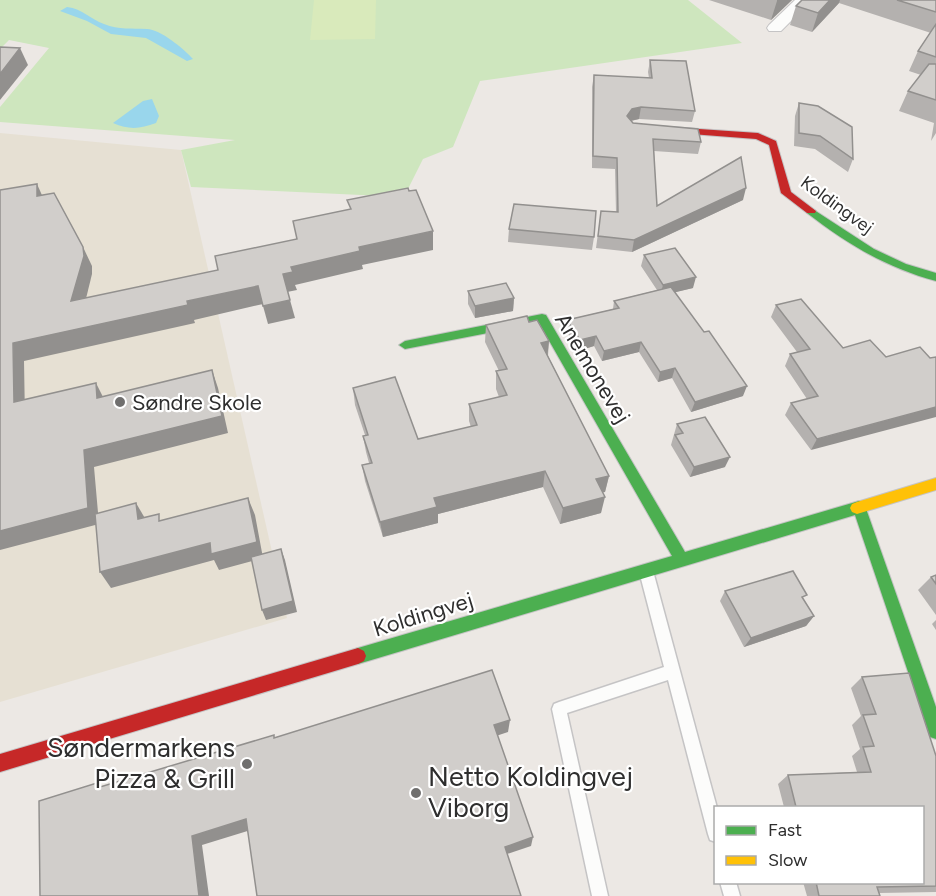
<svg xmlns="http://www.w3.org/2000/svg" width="936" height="896" viewBox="0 0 936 896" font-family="Figtree,sans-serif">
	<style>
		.education { fill: #e6e0d3 }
		.green { fill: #cee6be }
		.pitch { fill: #d9eabb }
		.water { fill: #99d6ec }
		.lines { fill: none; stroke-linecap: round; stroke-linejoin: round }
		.lane-casing { stroke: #c5c4c5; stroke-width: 3 }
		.street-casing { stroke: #c5c4c5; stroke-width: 2 }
		.fast-casing { stroke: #c5c4c5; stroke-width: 2 }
		.slow-casing { stroke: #c5c4c5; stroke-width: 2 }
		.jam-casing { stroke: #c5c4c5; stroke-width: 2 }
		.lane { fill: #fcfcfb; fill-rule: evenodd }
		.street { fill: #fcfcfb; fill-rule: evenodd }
		.fast { fill: #4caf50; fill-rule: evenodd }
		.slow { fill: #ffc107; fill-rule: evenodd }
		.jam { fill: #c62828; fill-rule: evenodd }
		.wall { fill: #b4b1af }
		.shaded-wall { fill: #92908e }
		.building { fill: #d1cecb; stroke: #92908e; stroke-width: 1.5 }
		.poi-dot { fill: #706f6e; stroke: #fff; stroke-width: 2 }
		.labels { text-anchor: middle; stroke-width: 4.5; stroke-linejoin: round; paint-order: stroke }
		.far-street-label { font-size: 18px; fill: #2e2e2e; stroke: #fff }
		.street-label { font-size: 22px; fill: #2e2e2e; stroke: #fff }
		.poi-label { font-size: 22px; fill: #2e2e2e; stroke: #fff; text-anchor: start }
		.near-poi-label { font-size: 27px; fill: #2e2e2e; stroke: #fff; text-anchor: end }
	</style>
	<rect width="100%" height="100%" fill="#ece8e4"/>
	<!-- education -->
	<polygon class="education" points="0,133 181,150 287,618 0,702"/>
	<!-- green -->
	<polygon class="green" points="0,0 688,0 742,43 480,81 453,147 423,159 404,197 191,187 181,150 235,140 0,122 0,107 49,48 9,40 0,49"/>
	<!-- pitch -->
	<polygon class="pitch" points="314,0 376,0 375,39 310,40"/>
	<!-- water -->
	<g class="water">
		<path d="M67,7C83,9 90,19 104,24C119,30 132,28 147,29C160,29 184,49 193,59L187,61L146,38L111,34L87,21L60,11Z"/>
		<path d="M152,99L159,116L156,123C140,129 129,130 113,123L143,101Z"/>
	</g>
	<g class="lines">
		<!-- lane casing -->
		<g class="lane-casing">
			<g id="lane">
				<polygon points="646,565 651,567 653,571 717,808 716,842 710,840 708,834 668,680 567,713 608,896 592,896 552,709 554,704 559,702 664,667 639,571 641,567"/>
				<polygon points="720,882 736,882 740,896 724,896"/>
			</g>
		</g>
		<!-- street casing -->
		<g class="street-casing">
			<polygon id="street" points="795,0 812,0 781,31 769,31 767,28 769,25"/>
		</g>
		<!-- fast casing -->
		<g class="fast-casing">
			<g id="fast">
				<path d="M811,208L874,249L906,264L936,273V281C887,268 847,244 807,213V209Z"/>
				<polygon points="542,314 546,315 685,552 859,501 864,503 936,707 936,739 930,737 928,731 855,515 358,664 352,661 350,656 352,651 358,648 672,556 539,323 405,349 399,345 405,341"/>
			</g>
		</g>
		<!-- slow casing -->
		<g class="slow-casing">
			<polygon id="slow" points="936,478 936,490 857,514 852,512 850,508 852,504 857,502"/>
		</g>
		<!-- jam casing -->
		<g class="jam-casing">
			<g id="jam">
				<polygon points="655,126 758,133 776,141 791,192 816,211 815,213 807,213 781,193 769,145 756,139 652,131 652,127"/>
				<polygon points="358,648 364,651 366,656 364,661 358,664 0,772 0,754"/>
			</g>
		</g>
		<!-- lane -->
		<use href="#lane" class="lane"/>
		<!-- street -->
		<use href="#street" class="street"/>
		<!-- fast -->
		<use href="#fast" class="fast"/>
		<!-- slow -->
		<use href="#slow" class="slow"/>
		<!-- jam -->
		<use href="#jam" class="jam"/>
	</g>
	<!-- wall -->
	<g class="wall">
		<polygon points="709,0 792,0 771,20"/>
		<polygon points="802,0 936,0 936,133 931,141 934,123 899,111 908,91 921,75 909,71 918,51 931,33 839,3 812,32 790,25 796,6"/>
		<polygon points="650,60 695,111 692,122 639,119 631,121 633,123 701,142 698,154 654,151 657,206 743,200 632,252 596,248 601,211 616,212 615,169 592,168 592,87 594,75 649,78 648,72"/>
		<polygon points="799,103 853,159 848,172 815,149 794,146 795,116"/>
		<polygon points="509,229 594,237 592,250 508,242"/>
		<polygon points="644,255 693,288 675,292 743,396 691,412 672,378 658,382 639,352 602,361 594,346 578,351 566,330 567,320 613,309 614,301 657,290 641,266"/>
		<polygon points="468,291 514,298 513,311 475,318 468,304"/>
		<polygon points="776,305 843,348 886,357 811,450 785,415 791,403 807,399 785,366 790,354 797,352 771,317"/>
		<polygon points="529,322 549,341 548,356 609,476 605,492 603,492 601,513 560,524 543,487 438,514 438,523 383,537 365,481 362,465 369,463 366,452 363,436 365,435 355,405 353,388 418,439 471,427 469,421 469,404 499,397 496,389 496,371 499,371 485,342 486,325"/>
		<polygon points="677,424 725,467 690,477 671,445"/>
		<polygon points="936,575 936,615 918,590 931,577"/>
		<polygon points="725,591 804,600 814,616 806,626 744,647 720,601"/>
		<polygon points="936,620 936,630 932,624"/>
		<polygon points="862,677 936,756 936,892 879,893 880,896 807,896 803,882 922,882 922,807 784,807 778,784 788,775 857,772 852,756 860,749 852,725 861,716 851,688"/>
	</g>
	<!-- shaded-wall -->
	<g class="shaded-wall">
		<polygon points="777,0 792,0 771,20 777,1"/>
		<polygon points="830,0 840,0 839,3 812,32 818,13"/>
		<polygon points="20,48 28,65 0,100 0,74"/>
		<polygon points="641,107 639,119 630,121 627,116 632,109"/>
		<polygon points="37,184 45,202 37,196"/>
		<polygon points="746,188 743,200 632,252 634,240"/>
		<polygon points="433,231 433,250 362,265 363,269 295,285 297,290 287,292 283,274 291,267 359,247"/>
		<polygon points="83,247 92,266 92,274 81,319 71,301"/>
		<polygon points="696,277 693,288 660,296 663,285"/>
		<polygon points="258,286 263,304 194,320 195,323 24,361 25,420 14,402 13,343 187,301"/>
		<polygon points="514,298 513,311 475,318 475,306"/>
		<polygon points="290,300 295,318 268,324 263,306"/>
		<polygon points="596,336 594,346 578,351 580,340"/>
		<polygon points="549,341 547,359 541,343"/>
		<polygon points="641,342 639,352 602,361 604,351"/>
		<polygon points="675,368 672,378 658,382 660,372"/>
		<polygon points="212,370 218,388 228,433 94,467 99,524 0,550 0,531 84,450"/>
		<polygon points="96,383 105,401 97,398"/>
		<polygon points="747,386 743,396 691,412 695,402"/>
		<polygon points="936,407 936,417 811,450 817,439"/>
		<polygon points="730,457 725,467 690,477 694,467"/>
		<polygon points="545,471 543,487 438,514 438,523 383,537 380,522 434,498"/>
		<polygon points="609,476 605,492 592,495 596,479"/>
		<polygon points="605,497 601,513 560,524 563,508"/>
		<polygon points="248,498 255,515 263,558 219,570 214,560 111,588 100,572 210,543"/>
		<polygon points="136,503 146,520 138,519"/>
		<polygon points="281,549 285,560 297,612 266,620 262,610"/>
		<polygon points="814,616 806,626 744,647 751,638"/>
		<polygon points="510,720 508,732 493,737 494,725"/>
		<polygon points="246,819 254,829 202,845 209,896 199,896 192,836"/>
		<polygon points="533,837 531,846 504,855 505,847"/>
	</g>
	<!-- building -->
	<g class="building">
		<polygon points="802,0 830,0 818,13 796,6"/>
		<polygon points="897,0 936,0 936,12"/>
		<polygon points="936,24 936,57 918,51"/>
		<polygon points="0,47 20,48 0,74"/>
		<polygon points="650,60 686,61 695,111 641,107 632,109 627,116 633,123 698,129 701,142 653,139 657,206 741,157 746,188 634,240 598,236 601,211 618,212 617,158 593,156 594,75 652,78"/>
		<polygon points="929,64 936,64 936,100 908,91"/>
		<polygon points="799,103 818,106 852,127 853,159 820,136 799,133"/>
		<polygon points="37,184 37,196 54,193 83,247 84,256 71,301 218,270 215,256 297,239 293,221 351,209 347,200 408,188 409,191 416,190 433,231 359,247 360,251 291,267 293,272 283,274 290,300 263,306 258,286 187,301 188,305 13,343 14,402 96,383 97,398 212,370 222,416 84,450 88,508 0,531 0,190"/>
		<polygon points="514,204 596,211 594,237 509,229"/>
		<polygon points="675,248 696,277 663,285 644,255"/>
		<polygon points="506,283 514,298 475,306 468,291"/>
		<polygon points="671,287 704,332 709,331 747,386 695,402 675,368 660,372 641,342 604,351 596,336 580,340 567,320 619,308 614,301"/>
		<polygon points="801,299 843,348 870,340 886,357 920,347 930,358 936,357 936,407 817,439 791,403 818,396 790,354 810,349 776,305"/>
		<polygon points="527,316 529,322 537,320 549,341 541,343 609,476 596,479 605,497 563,508 545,471 434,498 437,507 380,522 362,465 372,463 363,436 368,435 353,388 395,377 418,439 477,425 469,404 507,395 496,371 507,369 486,325"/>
		<polygon points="705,417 730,457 694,467 675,435 683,433 677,424"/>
		<polygon points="248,498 257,542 211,554 210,543 100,572 95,514 136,503 138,519 159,514 159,521"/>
		<polygon points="281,549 293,601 262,610 251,557"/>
		<polygon points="793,571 807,595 802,597 814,616 751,638 725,591"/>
		<polygon points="936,575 936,584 931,577"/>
		<polygon points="492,670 510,720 494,725 533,837 505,847 521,896 257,896 246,819 192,836 199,896 40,896 39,801 100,782 100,787 274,735 274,738"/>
		<polygon points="909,673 936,756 936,886 877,887 880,896 819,896 816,882 922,882 922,807 796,807 788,775 871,772 863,747 874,746 863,715 876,714 862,677"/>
	</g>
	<!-- markers -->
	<g class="poi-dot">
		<circle cx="120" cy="402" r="6"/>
		<circle cx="247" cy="764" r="6"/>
		<circle cx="416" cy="793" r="6"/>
	</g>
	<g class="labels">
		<!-- far-street labels -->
		<g class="far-street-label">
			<text transform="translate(837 205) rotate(36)" y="6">Koldingvej</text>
		</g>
		<!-- street labels -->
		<g class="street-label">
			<text transform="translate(593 368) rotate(59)" y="8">Anemonevej</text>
			<text transform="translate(423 614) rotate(-17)" y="8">Koldingvej</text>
		</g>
		<!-- poi labels -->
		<g class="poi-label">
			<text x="132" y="410">Søndre Skole</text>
		</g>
		<!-- near-poi labels -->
		<g class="near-poi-label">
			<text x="235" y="757">Søndermarkens<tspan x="235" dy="31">Pizza &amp; Grill</tspan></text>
			<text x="428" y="786" text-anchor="start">Netto Koldingvej<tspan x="428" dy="31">Viborg</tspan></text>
		</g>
	</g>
	<!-- legend -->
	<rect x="714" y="806" width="210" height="78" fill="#ffffff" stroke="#ababab" stroke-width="1.5"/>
	<rect x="726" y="826" width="30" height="9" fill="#4caf50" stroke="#ababab" stroke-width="1.5"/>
	<text x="768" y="836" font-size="18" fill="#2e2e2e">Fast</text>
	<rect x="726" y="856" width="30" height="9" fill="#ffc107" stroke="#ababab" stroke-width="1.5"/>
	<text x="768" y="866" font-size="18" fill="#2e2e2e">Slow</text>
</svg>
